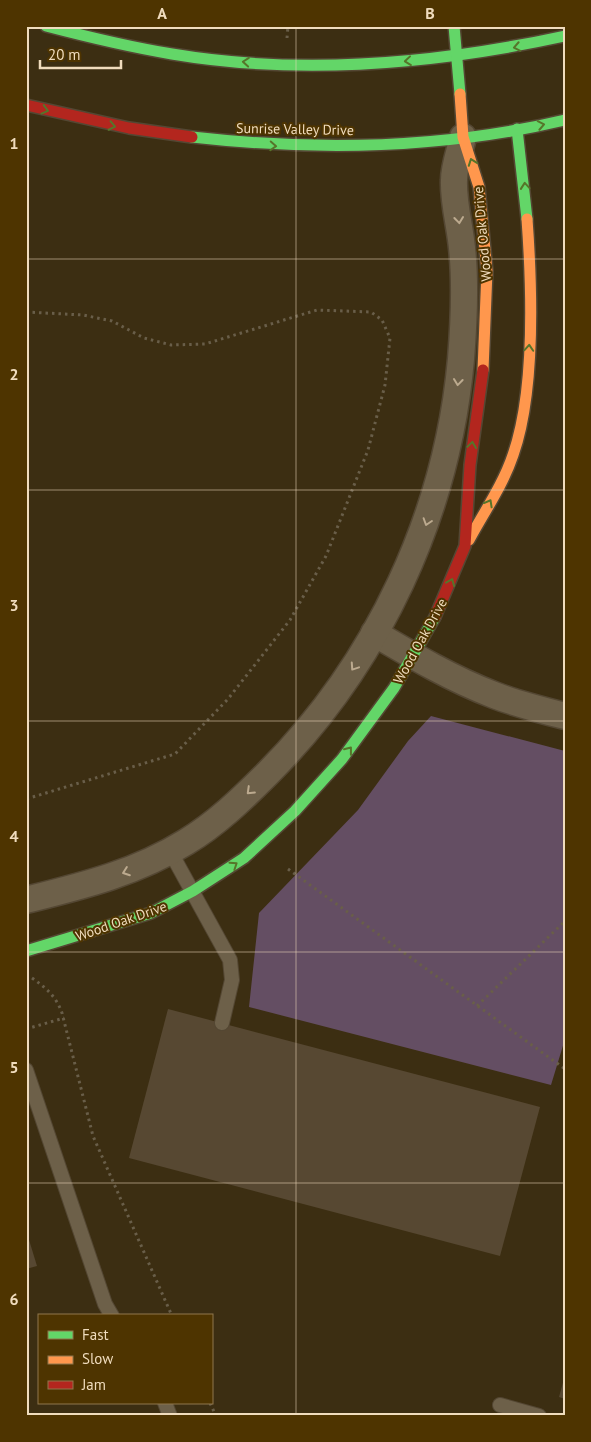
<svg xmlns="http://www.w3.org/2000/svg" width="591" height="1442" viewBox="0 0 591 1442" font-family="'PT Sans',sans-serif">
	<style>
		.green { fill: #644e63 }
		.building { fill: #574832 }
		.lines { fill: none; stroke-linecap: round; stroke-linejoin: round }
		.lane-casing { stroke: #544733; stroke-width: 16 }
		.street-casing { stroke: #544733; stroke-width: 29 }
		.fast-casing { stroke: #544733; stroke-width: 14 }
		.slow-casing { stroke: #544733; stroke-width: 14 }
		.jam-casing { stroke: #544733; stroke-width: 14 }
		.path { stroke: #695e49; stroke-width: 3; stroke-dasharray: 2.5 4; stroke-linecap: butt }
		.lane { stroke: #6d6049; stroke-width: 14 }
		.street { stroke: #6d6049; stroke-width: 26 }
		.fast { stroke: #63d668; stroke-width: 11 }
		.slow { stroke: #ff974d; stroke-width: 11 }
		.jam { stroke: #b3261e; stroke-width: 11 }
		.oneway { stroke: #56752a }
		.oneway2 { stroke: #bcaa8f }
		.grid { fill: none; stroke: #f0dcbd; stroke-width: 1; stroke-opacity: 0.55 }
		.labels { text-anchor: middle; stroke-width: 4; stroke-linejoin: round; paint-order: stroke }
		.street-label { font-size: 14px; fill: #f0dcbd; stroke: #4e3400 }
		.neatline { fill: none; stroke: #f0dcbd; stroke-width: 2 }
		.grid-label { font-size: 16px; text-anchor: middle; font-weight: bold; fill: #f0dcbd }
	</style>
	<rect width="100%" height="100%" fill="#3c2e12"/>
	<!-- green -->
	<polygon class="green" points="431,716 565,751 565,1039 551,1085 249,1007 259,913 358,810 408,741"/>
	<!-- building -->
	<g class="building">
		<polygon points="168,1009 540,1107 500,1256 129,1158"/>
		<polygon points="26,1230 37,1266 26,1269"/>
		<polygon points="564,1379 565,1379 565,1399 559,1397"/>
	</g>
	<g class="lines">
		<!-- lane casing -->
		<g class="lane-casing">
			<g id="lane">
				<polyline points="170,851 230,960 232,980 222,1023"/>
				<polyline points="26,1070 105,1304 112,1316"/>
				<polyline points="165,1403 170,1416"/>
				<polyline points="500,1405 539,1416"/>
			</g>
		</g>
		<!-- street casing -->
		<g class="street-casing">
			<g id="street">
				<path d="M374,633C413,656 452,679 494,695C517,704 541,710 565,716"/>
				<path d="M26,900C82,886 136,873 186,842C216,824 242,799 267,774C378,663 447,515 461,359C464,322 466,285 462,248C460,226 453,202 454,180C454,166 460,151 463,137"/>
			</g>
		</g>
		<!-- fast casing -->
		<g class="fast-casing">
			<g id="fast">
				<path d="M46,26C88,37 130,47 172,54C303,76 436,64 565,36"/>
				<polyline points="454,26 460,94"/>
				<polyline points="517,129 527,219"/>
				<path d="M192,137C316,151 443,149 565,120"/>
				<polyline points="26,951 151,913 193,891 244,858 295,811 342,759 394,688 435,617"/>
			</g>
		</g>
		<!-- slow casing -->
		<g class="slow-casing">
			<g id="slow">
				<polyline points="460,94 463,137 479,187 487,271 483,370"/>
				<path d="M469,540C484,512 503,485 513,455C536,390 532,288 527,219"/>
			</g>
		</g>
		<!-- jam casing -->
		<g class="jam-casing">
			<g id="jam">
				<polyline points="26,105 129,128 192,137"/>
				<polyline points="435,617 465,546 470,465 483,370"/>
			</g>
		</g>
		<!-- path -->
		<g class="path">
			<polyline points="287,38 288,26"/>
			<polyline points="26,312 83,315 112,321 144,338 171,345 205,344 317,310 371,312 382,320 390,338 385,385 368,450 326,556 290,620 228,699 175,754 26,799"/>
			<polyline points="288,869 565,1069"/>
			<path d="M32,978C46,988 56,996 62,1013L93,1136L172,1316"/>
			<polyline points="477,1006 565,921"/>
			<polyline points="26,1029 64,1018"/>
			<polyline points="210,1403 216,1416"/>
		</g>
		<!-- lane -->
		<use href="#lane" class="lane"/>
		<!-- street -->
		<use href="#street" class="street"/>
		<!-- fast -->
		<use href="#fast" class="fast"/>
		<!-- slow -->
		<use href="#slow" class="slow"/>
		<!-- jam -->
		<use href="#jam" class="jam"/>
	</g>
	<!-- one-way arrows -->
	<defs><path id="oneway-chevron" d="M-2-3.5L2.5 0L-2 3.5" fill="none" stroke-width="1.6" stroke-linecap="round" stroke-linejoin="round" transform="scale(1.25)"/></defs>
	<g class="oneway">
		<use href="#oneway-chevron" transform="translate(517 47) rotate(169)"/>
		<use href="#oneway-chevron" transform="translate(408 61) rotate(174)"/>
		<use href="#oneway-chevron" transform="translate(246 62) rotate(-175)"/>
		<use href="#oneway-chevron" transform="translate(45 110) rotate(15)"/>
		<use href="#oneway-chevron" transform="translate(541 125) rotate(-11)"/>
		<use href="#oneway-chevron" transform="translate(112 126) rotate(12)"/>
		<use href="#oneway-chevron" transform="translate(273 146) rotate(3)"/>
		<use href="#oneway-chevron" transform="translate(472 162) rotate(-110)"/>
		<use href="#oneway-chevron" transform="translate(525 186) rotate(-95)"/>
		<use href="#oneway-chevron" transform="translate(529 348) rotate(-86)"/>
		<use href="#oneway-chevron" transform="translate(472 445) rotate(-82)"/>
		<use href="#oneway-chevron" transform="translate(489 503) rotate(-61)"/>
		<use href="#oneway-chevron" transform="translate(451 582) rotate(-67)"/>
		<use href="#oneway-chevron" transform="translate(349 750) rotate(-52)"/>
		<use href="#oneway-chevron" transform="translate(234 865) rotate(-34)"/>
	</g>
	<g class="oneway2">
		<use href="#oneway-chevron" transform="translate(459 220) rotate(83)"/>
		<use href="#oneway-chevron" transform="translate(458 382) rotate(97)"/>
		<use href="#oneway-chevron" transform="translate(427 522) rotate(108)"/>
		<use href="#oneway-chevron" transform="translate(354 667) rotate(124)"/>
		<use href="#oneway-chevron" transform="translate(250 791) rotate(136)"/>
		<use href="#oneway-chevron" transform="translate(126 872) rotate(160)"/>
	</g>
	<!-- grid -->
	<path class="grid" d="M296,26V1416M26,259H565M26,490H565M26,721H565M26,952H565M26,1183H565"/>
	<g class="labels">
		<!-- street labels -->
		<g class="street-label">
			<text transform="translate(295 129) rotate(1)" y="5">Sunrise Valley Drive</text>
			<text transform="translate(482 234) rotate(-95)" y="5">Wood Oak Drive</text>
			<text transform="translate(420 641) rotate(-61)" y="5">Wood Oak Drive</text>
			<text transform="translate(121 921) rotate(-19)" y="5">Wood Oak Drive</text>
		</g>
	</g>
	<!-- border -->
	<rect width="591" height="1442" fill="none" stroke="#4e3400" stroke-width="55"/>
	<!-- legend -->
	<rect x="38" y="1314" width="175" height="90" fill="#4e3400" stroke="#8f774c"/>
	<rect x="48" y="1331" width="25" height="8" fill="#63d668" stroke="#8f774c"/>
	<text x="82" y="1340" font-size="15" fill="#f0dcbd">Fast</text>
	<rect x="48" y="1356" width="25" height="8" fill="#ff974d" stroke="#8f774c"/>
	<text x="82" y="1364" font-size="15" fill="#f0dcbd">Slow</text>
	<rect x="48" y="1381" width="25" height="8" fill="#b3261e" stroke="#8f774c"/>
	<text x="82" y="1390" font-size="15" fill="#f0dcbd">Jam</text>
	<!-- scale -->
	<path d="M40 60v8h81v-8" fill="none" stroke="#f0dcbd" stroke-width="2.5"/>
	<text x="48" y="60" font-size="15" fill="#f0dcbd" stroke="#4e3400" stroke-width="4" paint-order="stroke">20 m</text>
	<rect x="28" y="28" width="536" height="1386" class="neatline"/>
	<g class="grid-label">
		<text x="162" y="19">A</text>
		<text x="430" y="19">B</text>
		<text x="14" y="149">1</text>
		<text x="14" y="380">2</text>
		<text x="14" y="611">3</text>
		<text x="14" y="842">4</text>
		<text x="14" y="1073">5</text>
		<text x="14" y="1305">6</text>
	</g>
</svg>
